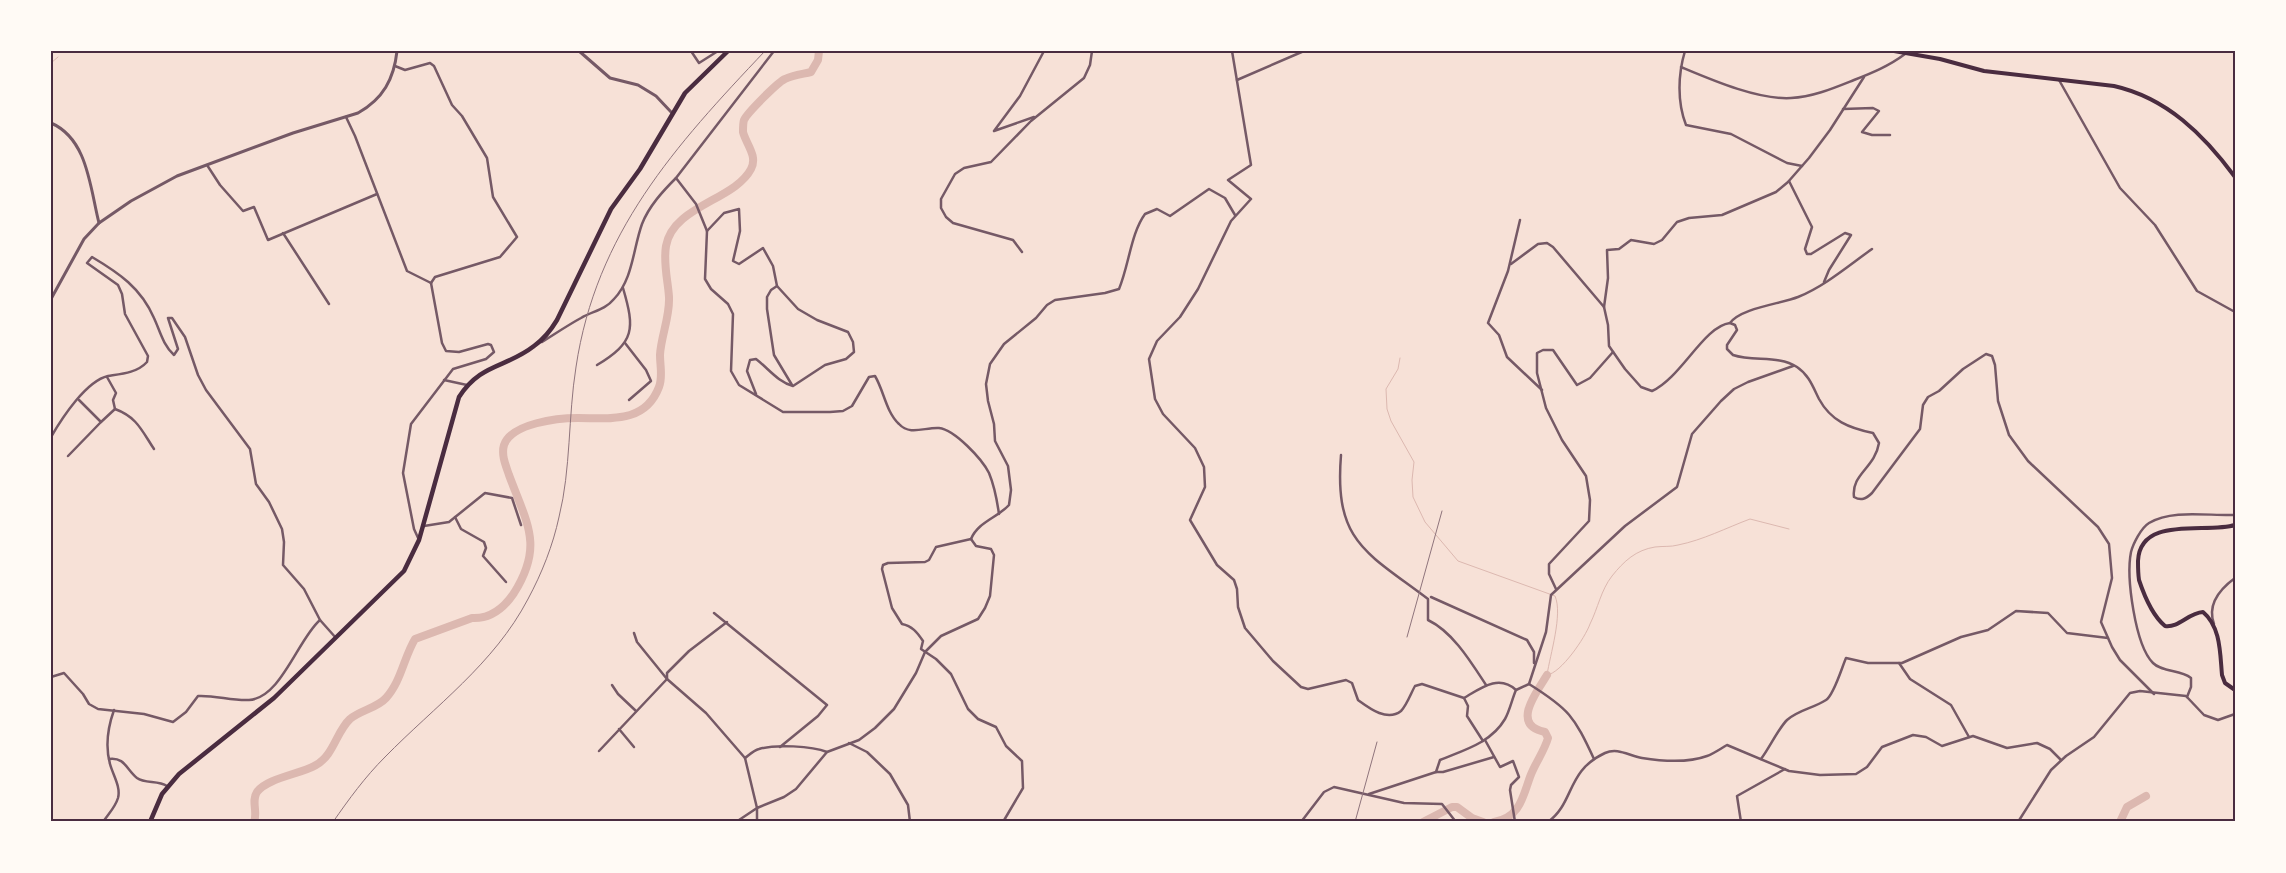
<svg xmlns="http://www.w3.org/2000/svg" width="2286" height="873" viewBox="0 0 2286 873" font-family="Manrope,sans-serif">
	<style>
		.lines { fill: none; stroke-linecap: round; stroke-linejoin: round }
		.stream { stroke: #dcb8b0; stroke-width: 1 }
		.river { stroke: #dcb8b0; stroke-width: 8 }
		.minor { stroke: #755966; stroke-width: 2.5 }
		.tertiary { stroke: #755966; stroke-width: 3 }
		.secondary { stroke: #4a2c40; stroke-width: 4 }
		.primary { stroke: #4a2c40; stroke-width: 4.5 }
		.rail { stroke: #8f747c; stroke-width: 1 }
		.neatline { fill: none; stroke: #4a2c40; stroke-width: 2 }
	</style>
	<rect width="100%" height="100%" fill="#f7e1d7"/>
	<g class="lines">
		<!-- stream -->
		<g class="stream">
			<polyline points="51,63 58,57"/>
			<path d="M1400,358L1398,369L1386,389L1387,409L1391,421L1414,462L1412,480L1413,497L1425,522L1458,561L1555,596C1563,614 1550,655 1547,675C1561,673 1585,638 1590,624C1598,608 1601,590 1612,576C1624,561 1636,550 1655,547C1663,546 1671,547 1678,545C1703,540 1726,528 1750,519L1789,529"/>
		</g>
		<!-- river -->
		<g class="river">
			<path d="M254,822C258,812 251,801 257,792C267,778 301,774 316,765C334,755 336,732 350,719C361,710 377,708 386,698C401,682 404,657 415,639L472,618C490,619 504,608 514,593C544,545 527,524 509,475C506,466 501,455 504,445C512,423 558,418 578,418C609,418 645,424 659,387C663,377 660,366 660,355C661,336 670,317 669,297C668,281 663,263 666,246C673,206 735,200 751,169C758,156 746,144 743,132C743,129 743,123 744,120C747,113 778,82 785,79C793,75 803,74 811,72L818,60L819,51"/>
			<polyline points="1423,822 1452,807 1457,807 1472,818 1483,822"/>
			<path d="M1494,822C1520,818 1523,796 1530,777C1535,763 1544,752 1548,738L1545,732C1510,725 1537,692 1547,675"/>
			<polyline points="2120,822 2127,807 2146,796"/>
		</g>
		<!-- minor -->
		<g class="minor">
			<polyline points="691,51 699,63 718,51"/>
			<path d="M1232,51L1251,165L1228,180L1251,199L1231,221L1198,289L1180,317L1157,341L1149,359L1155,399L1163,414L1195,448L1204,467L1205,487L1190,520L1217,565L1234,580L1237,589L1238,607L1245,628L1273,661L1301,687L1308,689L1346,680L1352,683L1358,700C1369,708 1387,722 1401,711C1407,705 1411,693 1415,686L1422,684L1464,698C1481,688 1499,674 1516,690"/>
			<path d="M1685,51C1678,74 1677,102 1686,125L1731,134L1787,163L1802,166"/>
			<polyline points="395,66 405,70 430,63 434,66 452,105 462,116 487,158 493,197 517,237 500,257 435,277 431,283"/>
			<path d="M1681,67C1712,80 1758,100 1791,98C1813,97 1834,88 1854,80C1872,73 1889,66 1905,54"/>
			<path d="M1864,77L1830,130L1809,158L1788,182L1776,192L1722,215L1689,218L1677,222L1662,240L1654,244L1631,240L1619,249L1607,250L1608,278L1604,307L1608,325L1609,346L1625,369L1641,387L1652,391C1681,378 1704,326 1730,323C1741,308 1780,304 1798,297C1825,286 1848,266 1872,249"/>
			<polyline points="1237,80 1304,51"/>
			<polyline points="2059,80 2120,188 2155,225 2197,291 2235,312"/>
			<polyline points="1843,109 1873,108 1879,111 1862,132 1872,135 1890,135"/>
			<polyline points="346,117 355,136 407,271 431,283"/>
			<polyline points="1034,117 994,131 1020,96 1044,51"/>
			<polyline points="207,165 220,185 243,211 254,207 268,240 377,194"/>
			<path d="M676,178L696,204L707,231L705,279L711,289L728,304L733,314L731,371L739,385L783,412H830L843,411L852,406L869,377L875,376C884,391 886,412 899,424C910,436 925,427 939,428C955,430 982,459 989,473C994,485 997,500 999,514"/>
			<polyline points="1789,181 1812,227 1805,249 1807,254 1811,254 1845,233 1851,235 1829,270 1824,282"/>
			<polyline points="1520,220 1508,271 1488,323 1499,335 1507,357 1542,390"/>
			<path d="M707,231L724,213L739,209L740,231L733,261L739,264L763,248L773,266L777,286L798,309L817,320L848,332L853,342L854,352L846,359L825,365L793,386C778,382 769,369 756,359L750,360L747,371L756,394"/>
			<polyline points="283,233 329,304"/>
			<polyline points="1022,252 1013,240 953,223 946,217 941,208 941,199 955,174 964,168 991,162 1031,121 1084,78 1090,65 1092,51"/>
			<polyline points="1511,264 1538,244 1547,243 1553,247 1604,307"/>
			<polyline points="777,286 771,290 767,297 767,309 774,355 792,385"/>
			<path d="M1730,323L1735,325L1737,330L1727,345V349L1733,355C1754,362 1778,355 1797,367C1809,375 1813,387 1819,399C1831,421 1849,428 1873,433L1879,443C1875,468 1851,474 1854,497C1861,501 1866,499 1872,493L1920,429L1923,405L1928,397L1939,391L1963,369L1986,354L1992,356L1995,365L1998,401L2009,435L2028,461L2098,527L2109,544L2112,578L2101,622L2112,647L2120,660L2154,694"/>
			<path d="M542,342C555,334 568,325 581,318C593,311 605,310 614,299C633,279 633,249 642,224C649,206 663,191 676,178L774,51"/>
			<polyline points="625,343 646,370 651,381 629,400"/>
			<path d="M597,365C635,342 635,329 623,288"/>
			<polyline points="107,377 116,393 113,400 115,409"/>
			<polyline points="444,380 467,385"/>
			<path d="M101,422L115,409C137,417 142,431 154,449"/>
			<path d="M51,437C62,418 86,381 108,376C121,374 137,373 147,362L148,356L125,314L122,294L118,285L87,263L92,257C119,273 141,288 154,318C160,331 163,345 174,355L178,349L168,318H172L185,337L198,375L206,390L250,449L256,484L269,502L282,529L284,542L283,565L304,589L320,620L336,638"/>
			<path d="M1341,455C1334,542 1366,552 1428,599V620C1453,632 1471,662 1486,685"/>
			<polyline points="68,456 101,422 79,400"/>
			<polyline points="455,517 461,529 484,542 486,548 483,556 506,582"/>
			<polyline points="424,526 449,522 485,493 512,498 521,525"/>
			<path d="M971,539C978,522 997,518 1009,505L1011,490L1008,466L995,441L994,424L988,401L986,384L990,364L1004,344L1036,318L1047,305L1055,300L1105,293L1119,289C1129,265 1131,233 1145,214L1157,209L1170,216L1209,189L1225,198L1235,215"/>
			<path d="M971,539L936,547L929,560L925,562L888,563L883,565L882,569L892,608L902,624C912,626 917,632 923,641L921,649L936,659L951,674L968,709L978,719L996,727L1006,746L1022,761L1023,788L1003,822"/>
			<polyline points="419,540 414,529 403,473 411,424 453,369 486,359 494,352 491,345 488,344 459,352 446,351 442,343 431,283"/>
			<polyline points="1556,589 1549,574 1549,564 1589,521 1590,500 1586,476 1562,440 1546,408 1537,373 1537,353 1543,350 1553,350 1577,385 1590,378 1613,352"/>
			<polyline points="1431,597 1527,640 1534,652 1534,663"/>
			<polyline points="714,613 827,705 818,716 780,747"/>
			<path d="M2214,624C2207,605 2220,589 2235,578"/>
			<polyline points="634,633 637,642 667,679 706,713 745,758 757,808 757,822"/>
			<polyline points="1899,663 1910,679 1951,705 1969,737"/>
			<path d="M51,677L64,673L83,694L89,704L98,709L144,714L173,722L186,712L198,696C215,695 232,701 249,700C281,698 298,639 320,620"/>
			<path d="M1529,684C1569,709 1574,716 1594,759"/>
			<polyline points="612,685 618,694 636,711"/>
			<path d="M2187,697L2191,687V678C2180,669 2163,673 2153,663C2135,645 2126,577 2131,552C2133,544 2141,528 2149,523C2172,509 2208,516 2235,515"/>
			<polyline points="1464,698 1468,706 1467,716 1483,741"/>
			<polyline points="619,729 634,747"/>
			<polyline points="1485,740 1500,767 1513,761 1519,777 1511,785 1510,790 1515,822"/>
			<polyline points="849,743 867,752 890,774 908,805 910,822"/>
			<polyline points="599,751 667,679 667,673 689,651 727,622"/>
			<path d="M745,758C749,755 754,750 759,749C775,744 812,746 827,752"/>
			<path d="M109,759C125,757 126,769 137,778C145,784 158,780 167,786"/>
			<path d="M1761,759C1770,747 1778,729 1787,720C1798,710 1814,708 1826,700C1834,695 1842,667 1846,658L1868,663H1902L1961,637L1988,630L2016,611L2048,613L2067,633L2108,638"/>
			<path d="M1436,772L1440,760C1464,750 1491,743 1505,719C1510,710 1512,699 1516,690L1529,684L1546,632L1551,595L1625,526L1677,487L1692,434L1721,401L1734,389L1748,382L1793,366"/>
			<polyline points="1369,794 1436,772 1443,772 1494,757"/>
			<path d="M103,822C108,814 115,808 118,798C121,787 113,775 110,764C105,746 108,727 114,710"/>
			<polyline points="736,822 757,808 784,797 796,789 827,752 859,740 875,728 894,709 916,673 925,652 941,636 978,619 985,608 990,596 994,555 991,549 976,546 971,539"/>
			<polyline points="1301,822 1324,792 1334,787 1404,803 1442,804 1456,822"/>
			<path d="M1548,822C1575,802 1566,771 1605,753C1618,747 1629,756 1642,758C1661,761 1688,763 1707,756C1713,754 1720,749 1727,745L1789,771L1820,775L1856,774L1867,767L1882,747L1913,735L1926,737L1942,746L1973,736L2007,748L2037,743L2050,749L2061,760"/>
			<polyline points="1741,822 1737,796 1785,769"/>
			<polyline points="2018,822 2051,770 2066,756 2094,737 2130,693 2140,691 2186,696 2204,715 2218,720 2235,714"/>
		</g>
		<!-- tertiary -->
		<g class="tertiary">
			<polyline points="579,51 610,78 638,85 656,96 672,113"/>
			<path d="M51,123C88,139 90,188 99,223"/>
			<path d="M51,299L84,239L99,223L131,201L177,176L293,133L358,113C383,99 394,79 397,51"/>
		</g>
		<!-- secondary -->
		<g class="secondary">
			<path d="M1894,51L1940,59L1984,71L2114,86C2167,98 2204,135 2235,177"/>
			<path d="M2235,525C2206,534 2140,515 2138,561C2138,568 2138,573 2139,580C2144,595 2153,616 2165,626C2179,628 2188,613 2203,612C2221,627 2220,654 2222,675L2225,683L2235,690"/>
		</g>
		<!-- primary -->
		<path class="primary" d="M150,822L162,794L179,774L274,698L404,571L419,540L459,397C481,363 506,368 534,346C544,339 551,330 557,320L611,209L640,169L685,93L728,51"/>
		<!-- rail -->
		<g class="rail">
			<polyline points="1407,637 1442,511"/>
			<path d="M333,822C349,799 365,777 385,757C435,706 494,664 528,599C542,573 553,545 559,517C571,469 568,417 576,367C596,233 675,146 765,51"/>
			<polyline points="1355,822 1377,742"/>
		</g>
	</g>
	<!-- border -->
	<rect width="2286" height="873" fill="none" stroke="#fffaf5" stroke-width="105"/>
	<rect x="52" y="52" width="2182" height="768" class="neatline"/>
</svg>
